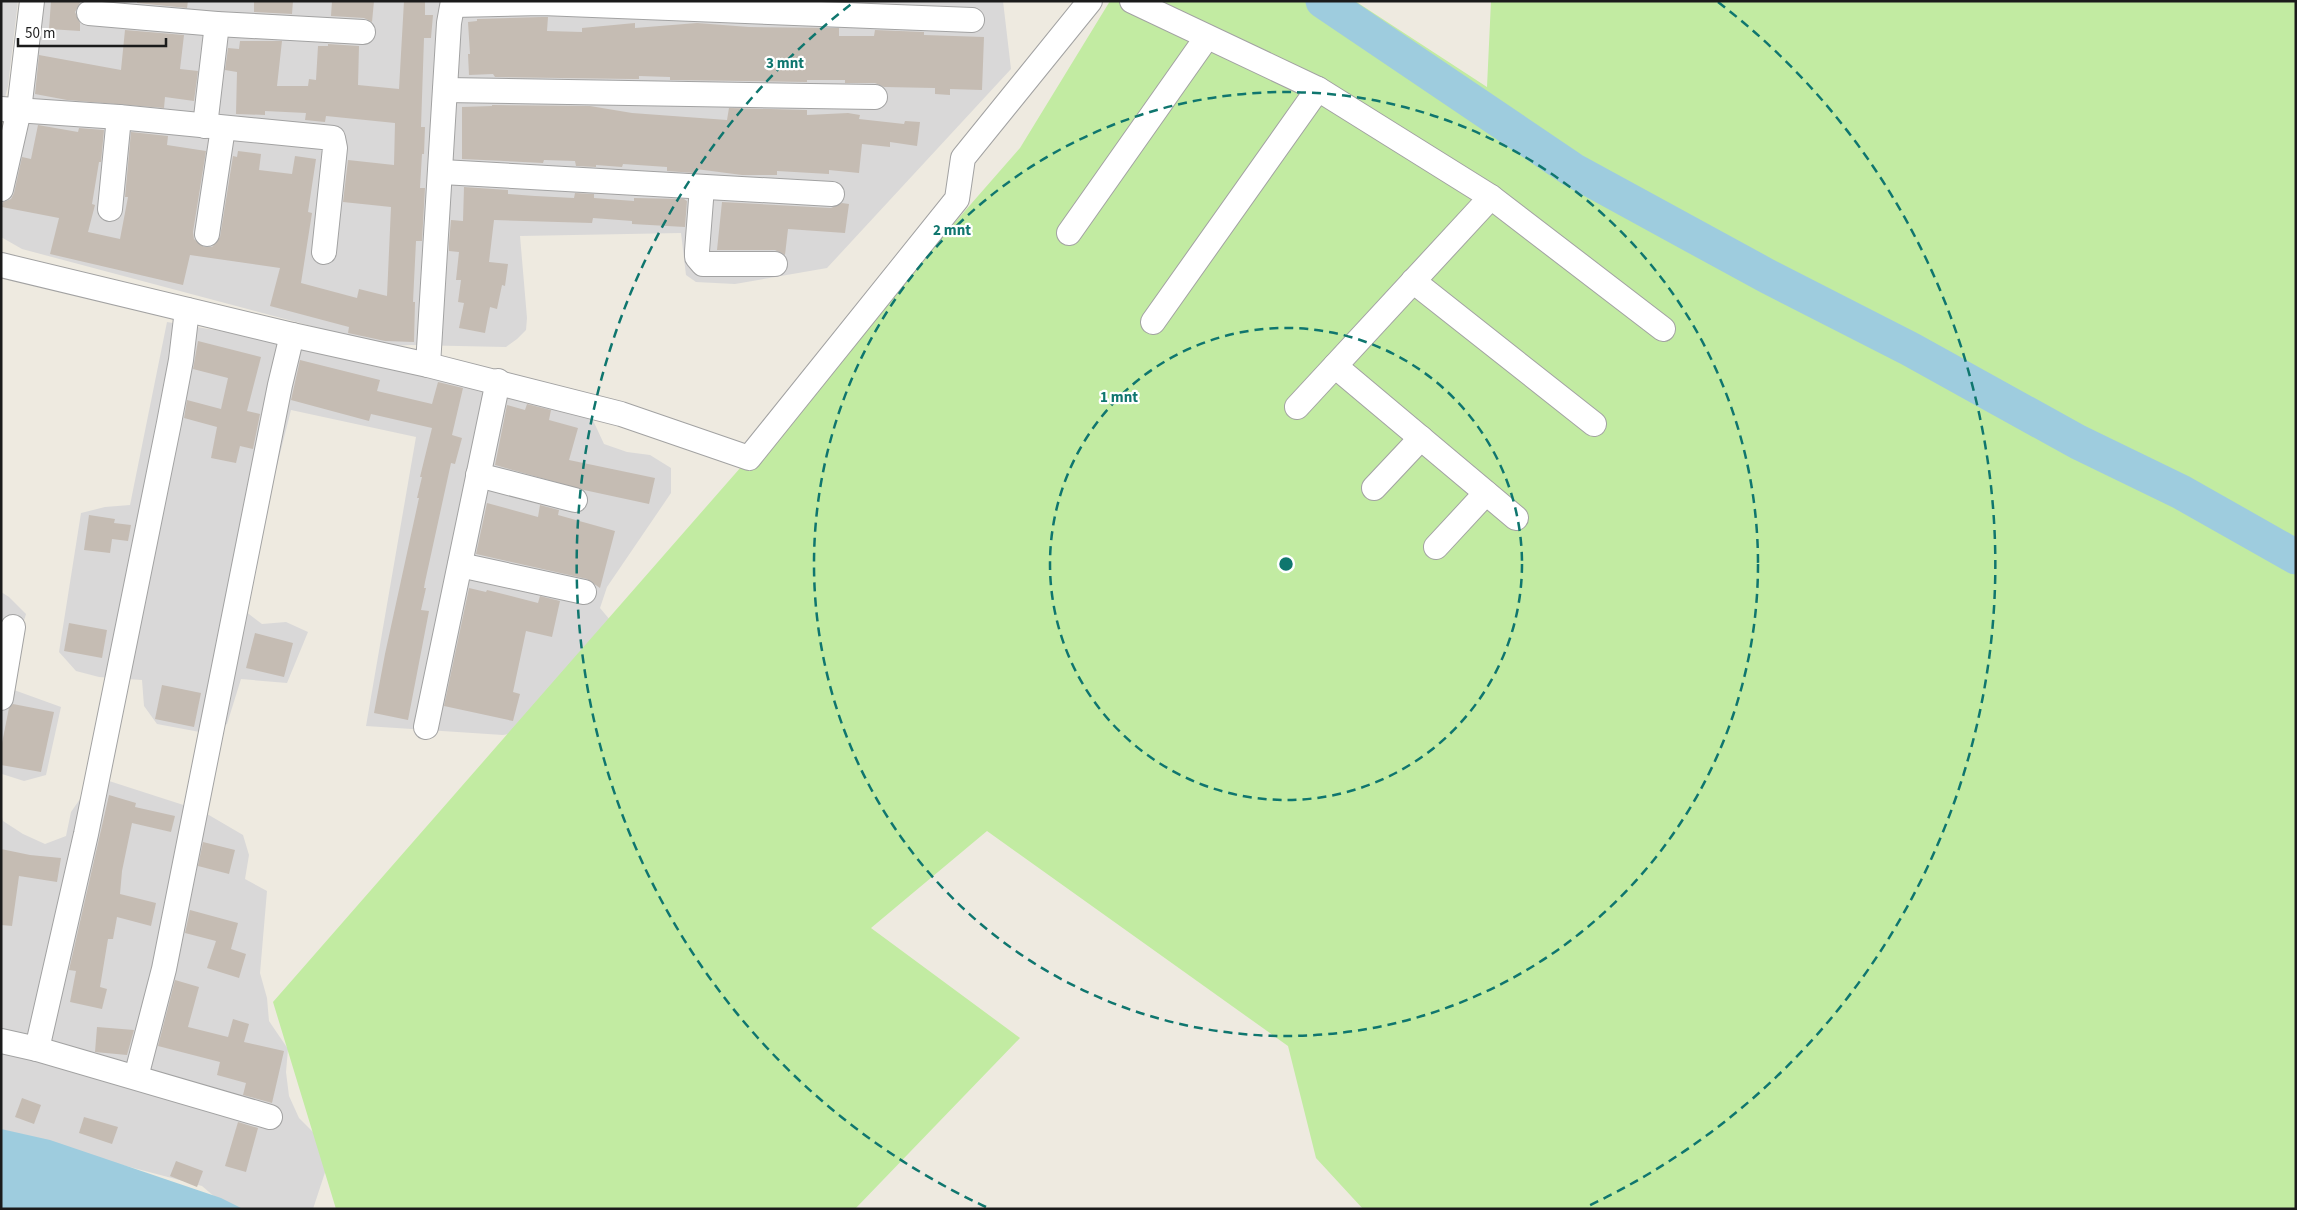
<svg xmlns="http://www.w3.org/2000/svg" width="2297" height="1210" viewBox="0 0 2297 1210" font-family="'Source Sans 3',sans-serif">
	<style>
		.residential { fill: #d9d8d8 }
		.grass { fill: #c2eba2 }
		.water { fill: #9eccde }
		.lines { fill: none; stroke-linecap: round; stroke-linejoin: round }
		.river { stroke: #9eccde; stroke-width: 35 }
		.building { fill: #c5bcb3 }
		.minor-casing { stroke: #a2a2a2; stroke-width: 26 }
		.minor { stroke: #fff; stroke-width: 24 }
		.ring { fill: none; stroke: #0f766e; stroke-width: 2.5; stroke-dasharray: 9 6 }
		.centre { fill: #0f766e; stroke: #fff; stroke-width: 2.5 }
		.ring-label { font-size: 15px; text-anchor: middle; font-weight: bold; fill: #0f766e; stroke: #fff; stroke-width: 4.5; stroke-linejoin: round; paint-order: stroke }
	</style>
	<rect width="100%" height="100%" fill="#eeeae0"/>
	<!-- residential -->
	<g class="residential">
		<polygon points="1,1 18,1 8,86 1,113"/>
		<polygon points="35,1 1003,1 1011,69 827,268 735,284 696,282 686,275 681,233 520,236 527,318 526,330 517,339 506,347 411,345 386,346 22,249 1,237 1,190"/>
		<polygon points="167,322 446,369 584,401 604,444 627,452 650,455 671,468 671,493 607,587 600,608 615,626 529,730 503,735 366,726 416,437 291,410 241,608 262,624 286,622 308,632 287,683 241,679 227,724 205,733 157,724 144,706 142,680 99,677 76,671 59,652 81,513 105,507 130,505"/>
		<polygon points="1,592 9,597 26,614 10,667 14,690 61,707 46,775 24,781 2,774 1,778"/>
		<polygon points="106,780 202,811 243,835 249,855 245,879 267,891 260,973 267,998 269,1021 288,1049 286,1072 289,1096 299,1118 332,1151 313,1209 229,1209 202,1186 1,1133 1,814 3,821 23,834 45,844 66,836 71,812 85,792"/>
	</g>
	<!-- grass -->
	<polygon class="grass" points="1110,1 1355,1 1487,87 1491,1 2296,1 2296,1209 1363,1209 1316,1158 1288,1046 987,831 871,928 1020,1038 855,1209 336,1209 273,1002 1020,148"/>
	<!-- water -->
	<polygon class="water" points="1,1129 50,1140 221,1198 243,1209 1,1209"/>
	<g class="lines">
		<!-- river -->
		<polyline class="river" points="1323,1 1573,170 1767,276 1910,349 2078,442 2181,492 2296,557"/>
	</g>
	<!-- building -->
	<g class="building">
		<polygon points="51,1 81,1 75,12 80,23 80,31 49,29"/>
		<polygon points="137,1 188,1 187,8 137,3"/>
		<polygon points="254,1 293,1 292,14 254,12"/>
		<polygon points="332,1 374,1 372,22 364,18 331,16"/>
		<polygon points="404,1 425,1 425,15 433,15 431,38 424,38 421,127 425,127 424,154 422,154 420,188 425,188 422,241 416,241 413,302 415,302 414,342 385,341 348,333 349,327 270,306 280,268 190,255 183,285 50,254 59,218 2,207 3,202 11,199 14,193 22,157 31,159 38,125 78,132 79,128 104,130 101,162 99,162 92,204 95,205 88,232 120,239 128,197 125,197 131,132 168,136 167,145 206,151 193,232 194,239 204,247 212,247 220,237 233,156 237,157 238,151 261,154 259,170 292,174 295,156 316,159 308,212 312,213 301,283 357,298 359,289 387,296 391,207 343,202 348,160 394,165 395,123 326,116 325,122 305,120 306,113 265,111 265,115 236,114 237,72 225,70 228,48 239,49 240,41 282,41 277,86 308,86 309,79 316,80 318,46 328,46 328,44 359,46 358,85 399,89"/>
		<polygon points="542,17 548,17 547,31 582,32 582,28 635,23 635,28 697,23 749,27 839,28 839,36 874,36 875,30 924,32 924,35 984,37 982,90 950,89 950,95 935,94 935,88 884,87 875,83 845,83 845,80 807,80 807,82 670,80 670,77 639,76 639,79 633,79 495,77 493,74 469,75 468,54 470,54 468,22 477,21 477,19"/>
		<polygon points="125,30 184,35 180,69 198,71 194,101 165,97 164,108 67,100 35,94 39,55 121,70"/>
		<polygon points="492,105 590,106 632,113 727,120 729,108 807,110 807,115 848,113 860,115 859,119 904,124 905,121 920,122 917,146 890,142 890,147 862,144 859,173 829,170 829,174 777,171 777,175 742,175 696,169 695,173 667,171 667,167 623,164 622,167 596,165 596,167 576,166 575,161 544,160 543,163 462,159 462,107 492,106"/>
		<polygon points="464,187 508,190 508,194 535,196 574,198 575,193 594,194 594,198 634,201 634,198 684,199 687,201 685,227 632,224 632,221 593,218 592,223 494,220 489,262 508,264 505,286 502,285 497,309 490,307 485,333 459,328 464,303 458,302 461,280 456,280 459,252 449,251 449,243 451,220 463,221"/>
		<polygon points="722,202 831,208 842,203 849,204 845,233 788,229 785,255 775,250 717,250"/>
		<polygon points="198,341 261,357 247,411 260,414 253,449 240,446 236,463 211,458 217,427 184,418 187,400 221,409 228,378 193,369"/>
		<polygon points="300,360 380,380 377,391 432,404 438,382 463,388 452,435 462,438 455,464 451,463 425,582 424,588 426,588 421,610 429,611 408,720 374,713 385,654 419,498 417,498 422,477 420,477 432,428 371,414 369,421 291,400"/>
		<polygon points="527,404 551,410 549,420 578,428 569,460 655,478 649,504 584,490 495,465 507,405 525,410"/>
		<polygon points="487,503 538,517 540,505 559,510 558,515 615,531 600,588 587,579 476,554"/>
		<polygon points="89,515 115,519 114,523 131,525 128,541 112,539 110,553 84,550"/>
		<polygon points="469,588 486,592 487,590 538,603 540,596 560,601 552,637 526,631 513,692 520,694 513,721 444,706"/>
		<polygon points="69,623 107,630 102,658 64,651"/>
		<polygon points="255,633 293,643 284,677 246,668"/>
		<polygon points="162,685 201,693 194,727 155,719"/>
		<polygon points="13,704 54,712 41,772 1,765 1,748 9,708"/>
		<polygon points="109,795 136,803 135,807 175,816 171,832 132,823 122,871 120,894 156,903 151,926 117,917 113,939 108,939 100,987 107,989 102,1009 70,1002 76,971 69,970"/>
		<polygon points="203,842 235,850 229,874 198,866"/>
		<polygon points="1,849 30,855 61,858 57,882 19,876 12,926 1,925"/>
		<polygon points="190,910 238,923 231,949 246,954 239,978 207,968 216,941 185,933"/>
		<polygon points="175,980 199,987 188,1027 228,1037 233,1019 249,1024 244,1042 284,1051 272,1103 243,1095 246,1083 217,1075 220,1062 158,1046"/>
		<polygon points="97,1027 134,1030 127,1055 95,1052"/>
		<polygon points="22,1098 41,1105 34,1124 15,1117"/>
		<polygon points="84,1117 118,1127 112,1144 79,1133"/>
		<polygon points="238,1122 258,1128 246,1172 225,1166"/>
		<polygon points="176,1161 203,1171 197,1187 170,1176"/>
	</g>
	<g class="lines">
		<!-- minor casing -->
		<g class="minor-casing">
			<g id="minor">
				<polyline points="453,1 449,23 428,365 621,414 749,458 957,199 963,158 1090,1"/>
				<polyline points="1132,1 1318,89 1491,197 1663,329"/>
				<polyline points="453,5 542,3 972,20"/>
				<polyline points="89,13 217,24 363,32"/>
				<polyline points="445,90 875,97"/>
				<polyline points="1,109 119,117 333,138 335,148 324,252"/>
				<polyline points="205,126 217,24"/>
				<polyline points="442,172 832,194"/>
				<polyline points="702,187 697,251 697,257 703,264 775,264"/>
				<polyline points="1,189 19,110 32,1"/>
				<polyline points="110,209 119,117"/>
				<polyline points="1069,233 1207,37"/>
				<polyline points="207,234 223,128"/>
				<polyline points="1,265 292,335 428,365"/>
				<polyline points="1413,281 1594,424"/>
				<polyline points="1153,322 1318,89"/>
				<polyline points="1335,366 1516,518"/>
				<polyline points="1297,407 1491,197"/>
				<polyline points="478,475 575,500"/>
				<polyline points="1374,488 1421,438"/>
				<polyline points="1436,547 1486,493"/>
				<polyline points="460,565 584,592"/>
				<polyline points="1,698 13,627"/>
				<polyline points="426,727 498,381"/>
				<polyline points="1,1041 37,1049 270,1117"/>
				<polyline points="37,1049 86,834 169,423 181,360 187,310"/>
				<polyline points="136,1077 164,969 280,385 292,335"/>
			</g>
		</g>
		<!-- minor -->
		<use href="#minor" class="minor"/>
	</g>
	<!-- distance rings -->
	<g class="ring">
		<circle cx="1286" cy="564" r="236"/>
		<circle cx="1286" cy="564" r="472"/>
		<path d="M986 1207A709 709 0 0 1 854 2M1718 2A709 709 0 0 1 1586 1207"/>
	</g>
	<circle cx="1286" cy="564" r="8" class="centre"/>
	<g class="ring-label">
		<text x="785" y="68">3 mnt</text>
		<text x="952" y="235">2 mnt</text>
		<text x="1119" y="402">1 mnt</text>
	</g>
	<!-- border -->
	<rect width="2297" height="1210" fill="none" stroke="#1b1b1b" stroke-width="5"/>
	<!-- scale -->
	<path d="M18 38v8h148v-8" fill="none" stroke="#1b1b1b" stroke-width="2.5"/>
	<text x="25" y="38" font-size="15" fill="#1b1b1b" stroke="#ffffff" stroke-width="4" paint-order="stroke">50 m</text>
</svg>
